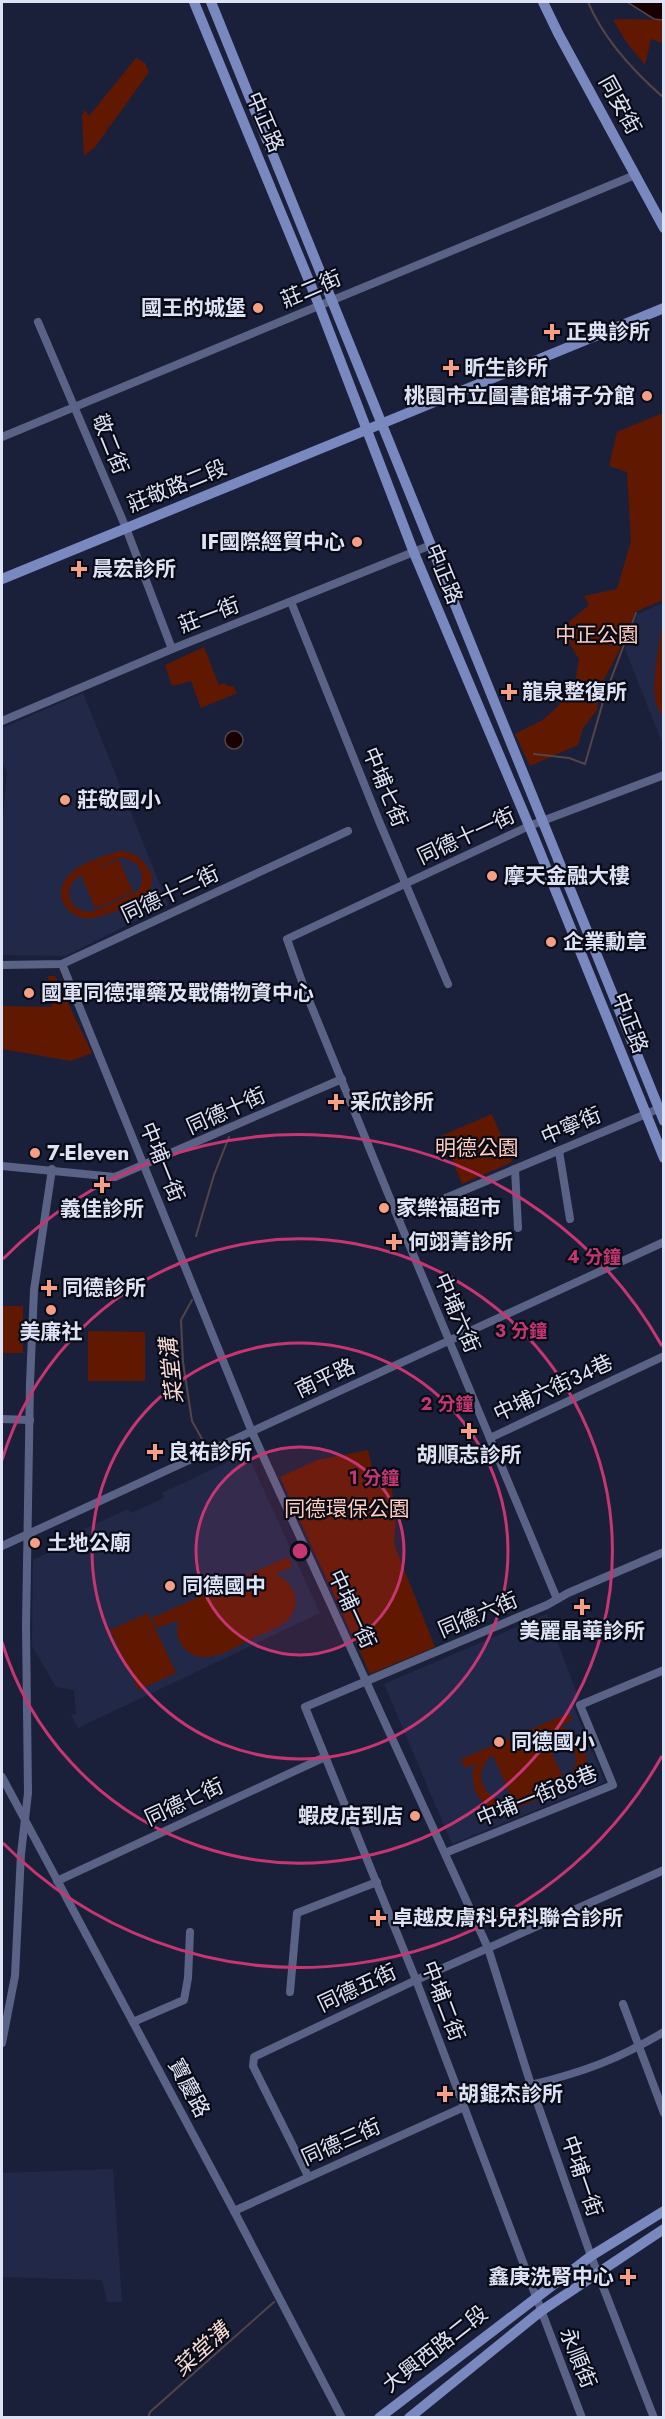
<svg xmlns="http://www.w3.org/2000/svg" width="665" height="2419" viewBox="0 0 665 2419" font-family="Jost,'Noto Sans TC',sans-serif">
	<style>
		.built { fill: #222948 }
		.green { fill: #611801; fill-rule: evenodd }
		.water { fill: #180100; stroke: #534449; stroke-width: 1.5 }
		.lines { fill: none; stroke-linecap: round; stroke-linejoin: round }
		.stream { stroke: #534449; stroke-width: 2 }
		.street { stroke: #5a6386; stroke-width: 8 }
		.secondary { stroke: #7a88c0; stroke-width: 10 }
		.ring { fill: none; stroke: #c63672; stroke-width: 3 }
		.poi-dot { fill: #f49f86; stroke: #080b16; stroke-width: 2 }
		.labels { text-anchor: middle; stroke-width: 4.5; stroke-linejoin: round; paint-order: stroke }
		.street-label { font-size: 21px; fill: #dde2f4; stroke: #080b16 }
		.poi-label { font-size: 21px; font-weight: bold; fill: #dde2f4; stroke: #080b16; text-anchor: start }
		.park-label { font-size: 21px; fill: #ffcbbc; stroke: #080b16 }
		.water-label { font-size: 22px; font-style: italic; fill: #f5dad3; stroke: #080b16 }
		.centre { fill: #c63672; stroke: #080b16; stroke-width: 3 }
		.ring-label { font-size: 18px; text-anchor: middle; font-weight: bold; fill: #c63672; stroke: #080b16; stroke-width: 4.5; stroke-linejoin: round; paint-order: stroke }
	</style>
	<rect width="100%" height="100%" fill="#1b203a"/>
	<!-- built -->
	<g class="built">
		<polygon points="663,603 663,745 625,649 638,614"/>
		<polygon points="83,693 168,905 65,956 2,955 2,829 7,772 2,761 2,728"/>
		<polygon points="247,1453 320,1613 78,1728 71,1715 76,1714 74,1690 56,1687 32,1646 33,1560 59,1548 56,1542 128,1509 131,1513 164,1498 162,1493"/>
		<polygon points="547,1614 579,1699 572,1703 605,1782 452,1844 384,1684"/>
		<polygon points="113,2169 122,2302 107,2302 102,2280 2,2277 2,2173"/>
	</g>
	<!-- green -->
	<g class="green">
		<polygon points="625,19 663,20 663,43 651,39 645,65 627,43 613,20"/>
		<polygon points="136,58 145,63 149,72 95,147 84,156 82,115 85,110 89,116"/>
		<polygon points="663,413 663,600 635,612 621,647 599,689 597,710 583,728 578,745 530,766 515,734 543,720 574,691 579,659 561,629 589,605 584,596 617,589 631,541 627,472 609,466 617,432"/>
		<path d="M663,627V717C647,697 658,660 660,636Z"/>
		<polygon points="204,647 219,685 225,683 227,686 233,686 237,693 201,708 191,681 172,686 165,665"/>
		<path d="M118,851C145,850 166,883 140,900C129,908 113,912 101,916C75,927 48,899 68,876C79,863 103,857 118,851ZM119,858C139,858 148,875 138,891L91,912C68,912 61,887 81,875L95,908L133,892L119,860L92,871Z"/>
		<polygon points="48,976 55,976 92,1053 71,1061 2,1049 2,1006 52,1007"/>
		<polygon points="492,1114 512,1162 462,1184 443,1135"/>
		<rect x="2" y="1306" width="21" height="47"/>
		<polygon points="88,1331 145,1332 145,1381 88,1381"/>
		<polygon points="368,1450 372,1467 381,1474 393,1473 392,1490 396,1517 394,1544 435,1647 370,1674 280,1477 317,1460"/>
		<path d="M288,1557L293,1566L275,1574C292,1581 302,1599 291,1616C283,1627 267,1632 255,1637C235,1647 207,1668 186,1650C177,1642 176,1631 178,1620L157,1628L152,1618Z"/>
		<polygon points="148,1613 176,1673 138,1690 110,1630"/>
		<path d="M569,1713L572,1720L560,1726C572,1730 582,1737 585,1750C592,1781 561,1790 540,1798C530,1802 519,1808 509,1810C482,1814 467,1788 475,1764L465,1768L461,1759ZM549,1732C574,1734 587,1765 564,1780L543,1734ZM493,1755L513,1801L512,1802C485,1804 469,1772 493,1755Z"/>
	</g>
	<!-- water -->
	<g class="water">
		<polygon points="627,2 663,2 663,20 654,19"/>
		<circle cx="234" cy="740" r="9"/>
	</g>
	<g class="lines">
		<!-- stream -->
		<g class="stream">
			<path d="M588,2C604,40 633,71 664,98"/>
			<polyline points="534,754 569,758 585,764 605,695 636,613"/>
			<polyline points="196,1236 214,1175 229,1137"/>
			<polyline points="192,1300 181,1320 183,1362 192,1421 202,1439"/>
			<polyline points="148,2418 150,2412 274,2302"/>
		</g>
		<!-- street -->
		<g class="street">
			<polyline points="38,322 126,528 172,649"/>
			<polyline points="2,437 635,175"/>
			<polyline points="291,602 379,821 448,984"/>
			<polyline points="2,721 172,649 431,545"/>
			<polyline points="62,964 252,1432 488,1948 531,2085 591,2256 654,2418"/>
			<polyline points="2,965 62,964 348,831"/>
			<polyline points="559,1151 570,1219"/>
			<polyline points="2,1166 115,1177 342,1079"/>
			<polyline points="515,1169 518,1228"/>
			<polyline points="398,1218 658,1109"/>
			<polyline points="2,1419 30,1420"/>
			<polyline points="490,1438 664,1356"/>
			<polyline points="2,1546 664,1242"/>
			<polyline points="557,1599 398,1218 306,993 287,939 529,826 664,775"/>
			<polyline points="2,1777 234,2211 342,2418"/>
			<polyline points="445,1853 613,1785 580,1705 664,1670"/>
			<polyline points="57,1881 325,1757"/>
			<polyline points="290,1992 297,1913 377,1882"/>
			<polyline points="623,2004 664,2113"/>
			<polyline points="133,2022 184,2000 188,1978 190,1932"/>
			<polyline points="2,2043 15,1976 21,1854 28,1793 26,1626 30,1383 34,1290 52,1169"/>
			<path d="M531,2085C583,2072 617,2060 664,2032"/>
			<polyline points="308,2176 253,2066 254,2057 416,1980 664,1870"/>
			<polyline points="234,2211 464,2107"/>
			<polyline points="582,2418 416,1980 305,1707 547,1605 568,1593 664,1552"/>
		</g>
		<!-- secondary -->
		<g class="secondary">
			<polyline points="194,2 319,305 414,553 533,835 664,1158"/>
			<polyline points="211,2 664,1121"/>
			<polyline points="543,2 558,33 664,228"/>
			<polyline points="2,579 664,308"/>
			<polyline points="379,2418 591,2256 664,2211"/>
			<polyline points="409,2418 541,2311 664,2229"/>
		</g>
	</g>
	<!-- distance rings -->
	<circle cx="300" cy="1551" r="104" fill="#c63672" fill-opacity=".12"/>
	<g class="ring">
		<circle cx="300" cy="1551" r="104"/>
		<circle cx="300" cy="1551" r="208"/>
		<path d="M2 1460A312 312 0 1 1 2 1642"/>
		<path d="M662 1756A416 416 0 0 1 3 1843M3 1259A416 416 0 0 1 662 1346"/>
	</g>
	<!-- markers -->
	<g class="poi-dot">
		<circle cx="258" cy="308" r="6"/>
		<path d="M549 323h6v6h6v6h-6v6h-6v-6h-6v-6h6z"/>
		<path d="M448 359h6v6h6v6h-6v6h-6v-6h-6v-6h6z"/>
		<circle cx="647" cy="396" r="6"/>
		<circle cx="357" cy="542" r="6"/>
		<path d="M76 560h6v6h6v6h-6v6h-6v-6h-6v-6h6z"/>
		<path d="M506 683h6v6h6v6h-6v6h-6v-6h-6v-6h6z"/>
		<circle cx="65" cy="800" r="6"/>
		<circle cx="492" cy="876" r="6"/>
		<circle cx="551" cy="942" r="6"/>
		<circle cx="29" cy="993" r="6"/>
		<path d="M333 1093h6v6h6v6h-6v6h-6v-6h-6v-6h6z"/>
		<circle cx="35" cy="1153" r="6"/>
		<path d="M99 1176h6v6h6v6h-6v6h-6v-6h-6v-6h6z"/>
		<circle cx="384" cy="1208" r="6"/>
		<path d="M391 1233h6v6h6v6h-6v6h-6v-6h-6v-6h6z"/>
		<path d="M46 1279h6v6h6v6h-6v6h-6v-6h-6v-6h6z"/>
		<circle cx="51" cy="1310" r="6"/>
		<path d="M466 1422h6v6h6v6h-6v6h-6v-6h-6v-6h6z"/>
		<path d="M152 1443h6v6h6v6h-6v6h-6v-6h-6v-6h6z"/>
		<circle cx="35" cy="1543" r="6"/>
		<circle cx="170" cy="1586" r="6"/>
		<path d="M579 1598h6v6h6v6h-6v6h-6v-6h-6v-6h6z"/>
		<circle cx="499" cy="1742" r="6"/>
		<circle cx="415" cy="1816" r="6"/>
		<path d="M375 1909h6v6h6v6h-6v6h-6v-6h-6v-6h6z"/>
		<path d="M442 2085h6v6h6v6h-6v6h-6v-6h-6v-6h6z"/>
		<path d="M625 2268h6v6h6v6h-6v6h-6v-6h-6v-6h6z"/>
	</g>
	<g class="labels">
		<!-- street labels -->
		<g class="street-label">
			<text transform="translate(620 105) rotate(61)" y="7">同安街</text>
			<text transform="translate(265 122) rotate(67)" y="7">中正路</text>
			<text transform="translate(311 289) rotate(-23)" y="7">莊二街</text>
			<text transform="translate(110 444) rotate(68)" y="7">敬二街</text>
			<text transform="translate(177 486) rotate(-22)" y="7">莊敬路二段</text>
			<text transform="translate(444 574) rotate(68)" y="7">中正路</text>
			<text transform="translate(209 615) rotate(-21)" y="7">莊一街</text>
			<text transform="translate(385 787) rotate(68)" y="7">中埔七街</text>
			<text transform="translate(466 836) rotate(-25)" y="7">同德十一街</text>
			<text transform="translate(170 894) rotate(-25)" y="7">同德十二街</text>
			<text transform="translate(630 1023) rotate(69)" y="7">中正路</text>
			<text transform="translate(226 1111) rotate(-24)" y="7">同德十街</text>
			<text transform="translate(571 1126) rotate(-23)" y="7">中寧街</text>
			<text transform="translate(162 1162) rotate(68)" y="7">中埔一街</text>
			<text transform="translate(457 1313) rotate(67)" y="7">中埔六街</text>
			<text transform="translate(325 1378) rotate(-25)" y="7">南平路</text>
			<text transform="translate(553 1388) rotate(-25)" y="7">中埔六街34巷</text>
			<text transform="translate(352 1609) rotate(65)" y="7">中埔一街</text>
			<text transform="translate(478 1615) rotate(-23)" y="7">同德六街</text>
			<text transform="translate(537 1796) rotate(-22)" y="7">中埔一街88巷</text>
			<text transform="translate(184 1802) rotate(-25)" y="7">同德七街</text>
			<text transform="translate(357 1988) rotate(-25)" y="7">同德五街</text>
			<text transform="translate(443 2001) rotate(69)" y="7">中埔二街</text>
			<text transform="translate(189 2088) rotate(62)" y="7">寶慶路</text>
			<text transform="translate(341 2142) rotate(-24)" y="7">同德三街</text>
			<text transform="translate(582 2176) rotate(71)" y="7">中埔一街</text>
			<text transform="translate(435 2349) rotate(-38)" y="7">大興西路二段</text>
			<text transform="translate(578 2358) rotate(68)" y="7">永順街</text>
		</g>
		<!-- poi labels -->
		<g class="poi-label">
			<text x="246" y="315" text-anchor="end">國王的城堡</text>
			<text x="566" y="339">正典診所</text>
			<text x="464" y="375">昕生診所</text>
			<text x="635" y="403" text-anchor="end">桃園市立圖書館埔子分館</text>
			<text x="345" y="549" text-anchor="end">IF國際經貿中心</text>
			<text x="92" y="576">晨宏診所</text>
			<text x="522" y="699">龍泉整復所</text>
			<text x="77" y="807">莊敬國小</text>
			<text x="504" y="883">摩天金融大樓</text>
			<text x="563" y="949">企業勳章</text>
			<text x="41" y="1000">國軍同德彈藥及戰備物資中心</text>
			<text x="350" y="1109">采欣診所</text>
			<text x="47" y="1160">7-Eleven</text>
			<text x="396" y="1215">家樂福超市</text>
			<text x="102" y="1216" text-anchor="middle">義佳診所</text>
			<text x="408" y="1249">何翊菁診所</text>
			<text x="62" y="1295">同德診所</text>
			<text x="51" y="1339" text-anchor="middle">美廉社</text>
			<text x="168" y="1459">良祐診所</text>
			<text x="469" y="1462" text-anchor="middle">胡順志診所</text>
			<text x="47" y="1550">土地公廟</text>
			<text x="182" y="1593">同德國中</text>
			<text x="582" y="1638" text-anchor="middle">美麗晶華診所</text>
			<text x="511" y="1749">同德國小</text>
			<text x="403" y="1823" text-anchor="end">蝦皮店到店</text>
			<text x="392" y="1925">卓越皮膚科兒科聯合診所</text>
			<text x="458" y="2101">胡錕杰診所</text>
			<text x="614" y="2284" text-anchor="end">鑫庚洗腎中心</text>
		</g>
		<!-- park labels -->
		<g class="park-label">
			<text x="597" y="642">中正公園</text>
			<text x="477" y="1155">明德公園</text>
			<text x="347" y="1516">同德環保公園</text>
		</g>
		<!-- water labels -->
		<g class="water-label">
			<text transform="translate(171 1371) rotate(-96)" y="8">菜堂溝</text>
			<text transform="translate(201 2349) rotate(-42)" y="8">菜堂溝</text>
		</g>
	</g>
	<circle cx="300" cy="1551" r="9" class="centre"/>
	<g class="ring-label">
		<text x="594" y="1263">4 分鐘</text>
		<text x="521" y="1337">3 分鐘</text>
		<text x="447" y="1410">2 分鐘</text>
		<text x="374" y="1484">1 分鐘</text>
	</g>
	<!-- border -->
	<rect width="665" height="2419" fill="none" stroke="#dde2f4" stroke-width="6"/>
</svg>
